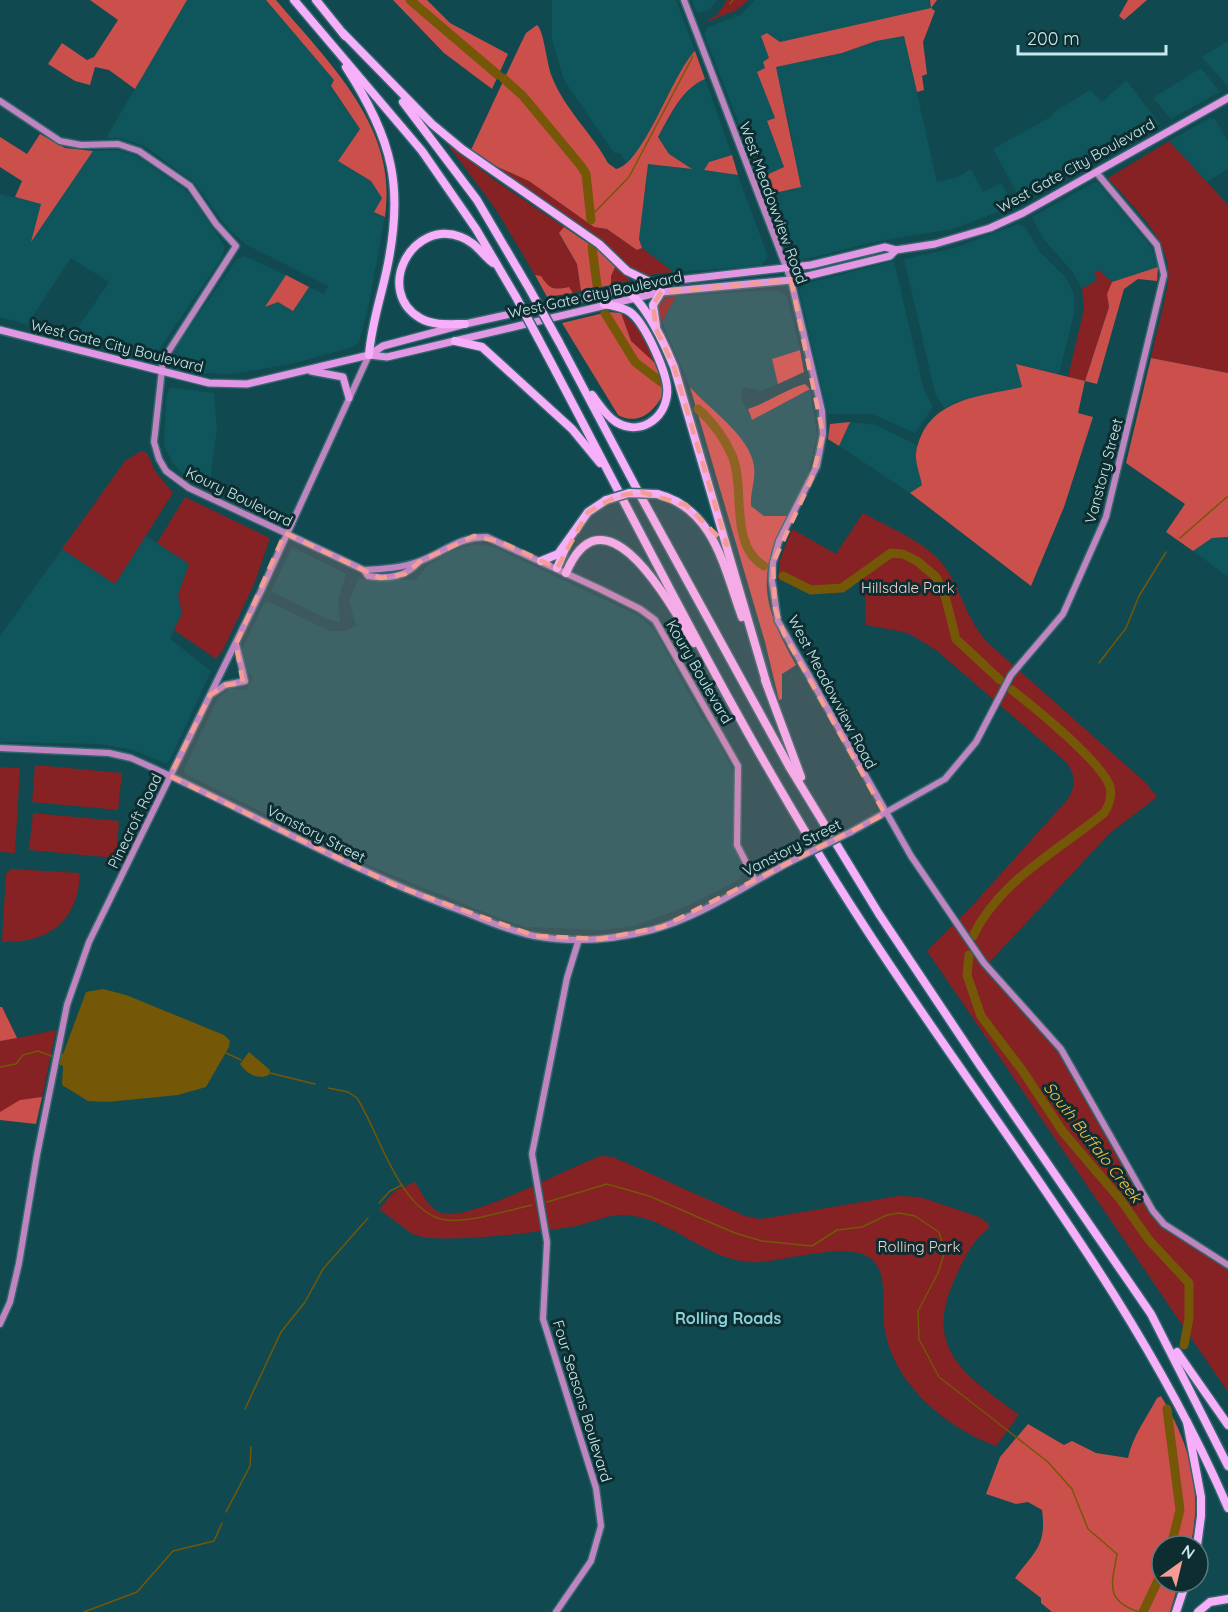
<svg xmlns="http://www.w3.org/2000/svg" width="1228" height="1612" viewBox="0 0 1228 1612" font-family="Quicksand,sans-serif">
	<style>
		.built { fill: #0f555c }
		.green { fill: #862223 }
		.forest { fill: #cb504c }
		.water { fill: #745707 }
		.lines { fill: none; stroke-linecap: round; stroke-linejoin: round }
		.stream { stroke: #745707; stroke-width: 1.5 }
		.river { stroke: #745707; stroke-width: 9 }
		.secondary-casing { stroke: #31666b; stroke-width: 9 }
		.primary-casing { stroke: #31666b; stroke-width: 10 }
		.highway-casing { stroke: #31666b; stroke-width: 11 }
		.secondary { stroke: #be85c1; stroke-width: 6 }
		.primary { stroke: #e197e4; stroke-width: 7 }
		.highway { stroke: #f6aff9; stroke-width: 8 }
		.secondary-bridge-casing { stroke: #31666b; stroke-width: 9; stroke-linecap: butt }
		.highway-bridge-casing { stroke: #31666b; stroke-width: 11; stroke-linecap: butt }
		.secondary-bridge { stroke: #be85c1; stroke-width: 6 }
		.highway-bridge { stroke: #f6aff9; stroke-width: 8 }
		.marked { fill: #f59c94; fill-opacity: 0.2; stroke: #f59c94; stroke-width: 4.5; stroke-dasharray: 12 8; stroke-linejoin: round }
		.labels { text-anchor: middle; stroke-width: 6; stroke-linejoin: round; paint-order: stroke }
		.street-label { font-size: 15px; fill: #c7e9ed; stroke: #0e2d30 }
		.park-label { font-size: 15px; fill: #f2d1cd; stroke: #0e2d30 }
		.water-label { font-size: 16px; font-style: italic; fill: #f9c446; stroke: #0e2d30 }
		.neighbourhood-label { font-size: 16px; font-weight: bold; fill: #89d0d8; stroke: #0e2d30 }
	</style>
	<rect width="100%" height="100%" fill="#10494f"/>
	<!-- built -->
	<g class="built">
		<polygon points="187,0 266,0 335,80 331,87 360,129 338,161 371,181 382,198 375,212 385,217 368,308 359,342 353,347 291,364 232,374 196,373 179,367 172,361 172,354 178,344 237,259 245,256 286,275 266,307 278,302 293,310 309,287 324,294 328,286 247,245 229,230 194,182 144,146 121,138 106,138"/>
		<polygon points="552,0 676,0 695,51 639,150 626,162 620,153 614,153 564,80 552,40"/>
		<polygon points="692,0 717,0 709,10 700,13 696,11"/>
		<polygon points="755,0 929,0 931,8 780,42 767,33 769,58 765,68 758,72 775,118 767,122 784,167 760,178 704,34 708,27 742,14"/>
		<polygon points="904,36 937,182 958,177 971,169 983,192 1001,183 1012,202 1011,207 953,229 879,241 802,260 791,257 766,195 795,189 792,139 775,67 842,53 876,41"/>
		<polygon points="1228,41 1228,87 1202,57"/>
		<polygon points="1201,68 1220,92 1171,119 1153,98"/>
		<polygon points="705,79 732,155 709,162 704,170 738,175 768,257 761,266 673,272 642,248 639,239 648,163 690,169 669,154 658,137 680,100 696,82"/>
		<polygon points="1126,80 1160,124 1022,200 1020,199 993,149 1052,116 1054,112 1090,90 1102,102"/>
		<polygon points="1210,118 1215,119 1228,141 1228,169 1207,182 1169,141"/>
		<polygon points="116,150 135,155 184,189 195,202 225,247 221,259 152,360 71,338 109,282 71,258 27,325 0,317 0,194 42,204 32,240 93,151"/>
		<polygon points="1093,183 1098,183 1151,247 1158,267 1112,282 1099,270 1098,280 1082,289 1072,271 1044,240 1032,217"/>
		<polygon points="1018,224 1025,227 1041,253 1066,278 1074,294 1074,314 1059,374 1017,364 1022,387 956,402 944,408 935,393 904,259 954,248"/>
		<polygon points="894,261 924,390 933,407 915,433 872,414 828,414 799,290 804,284"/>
		<polygon points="776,290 787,296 800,350 772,359 778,384 761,391 745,387 741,391 743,402 752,420 810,389 817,436 808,474 787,516 764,516 751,506 750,491 707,407 690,387 662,322 676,296"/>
		<polygon points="170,387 214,393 217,430 209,487 182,473 173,463 164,446 166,396"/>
		<polygon points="850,422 876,425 919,446 916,459 922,485 910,493 839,446"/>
		<polygon points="145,535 189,564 178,595 182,613 170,639 211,671 170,760 166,764 134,750 98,744 0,742 0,636 62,549 115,584"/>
		<polygon points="1228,537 1228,577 1193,551 1212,538"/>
		<polygon points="473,544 494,547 637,615 654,629 700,714 716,736 733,771 733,841 744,869 740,879 687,906 633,926 604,930 526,927 504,920 377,869 185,774 184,769 218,698 231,688 246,690 253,678 245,669 242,650 264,603 268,601 329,631 344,631 356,626 349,601 358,579 415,580 427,566 454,550"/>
		<polygon points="292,547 346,574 338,600 340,622 327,619 271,591"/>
	</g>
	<!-- green -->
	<g class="green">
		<polygon points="727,0 748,0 737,10 704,23 718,14"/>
		<path d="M1169,141L1228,205V373L1151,358C1156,332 1165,306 1168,280C1173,240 1130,205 1108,178Z"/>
		<path d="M450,144L493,179L564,227L559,234L577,264L581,291L573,293L569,288C554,290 550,290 541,276L535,275L495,208L448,145Z"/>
		<polygon points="491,164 529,181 594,227 607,229 637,250 642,248 673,272 649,275 628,268 622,258 595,236"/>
		<polygon points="616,265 630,280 629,281 611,285 611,276"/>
		<polygon points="1099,270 1112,282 1107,294 1109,307 1085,381 1068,377 1084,309 1082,289 1097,280 1094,273"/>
		<polygon points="676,296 662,322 658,307 666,298"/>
		<polygon points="621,313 637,326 656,364 631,341"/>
		<polygon points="141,451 147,453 155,471 173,493 115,584 62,549 125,461"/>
		<polygon points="185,497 270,538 255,582 223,650 216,659 174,630 182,613 178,595 189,564 157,543"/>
		<path d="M863,513C891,529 930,543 947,570C962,594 968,622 988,643L1146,783L1157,797L1109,834L984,968L1056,1046L1133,1184L1158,1221L1228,1268V1392L927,951L971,907L1068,799C1076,786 1076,775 1066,762L936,650L908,633L866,625L864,577C827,601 817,595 778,579L780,560L792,529L836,554Z"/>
		<polygon points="35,765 122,773 118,810 32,802"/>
		<polygon points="0,767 20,768 15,853 0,852"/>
		<polygon points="33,813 119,821 116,858 29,850"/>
		<path d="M11,869L80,873C78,922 48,943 2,942L6,874Z"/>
		<polygon points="0,1007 2,1007 17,1038 56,1030 40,1107 0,1114"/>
		<path d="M601,1156L613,1157L745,1216L761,1219L898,1196L920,1197L979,1217L988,1223L989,1228C972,1241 965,1257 956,1276C921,1350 966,1375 1019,1415L996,1446C946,1428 891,1382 884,1325C882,1306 887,1280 876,1264C856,1235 781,1265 749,1262C706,1259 671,1219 627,1215C608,1213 589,1225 570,1227C523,1234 473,1240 426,1238L412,1234L379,1209L395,1191L415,1182C422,1193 428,1208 441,1213C467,1223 571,1166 601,1156Z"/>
	</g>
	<!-- forest -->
	<g class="forest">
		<polygon points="90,0 187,0 135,89 109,70 95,67 90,85 75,81 48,64 62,43 87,60 94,57 118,20"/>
		<path d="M266,0H276C328,62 399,127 385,217L374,212L382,198L371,181L338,161L360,129L331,86L334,80Z"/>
		<polygon points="393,0 427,0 450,23 508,54 492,89 444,53"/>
		<polygon points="930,0 937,0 931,8 935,11 923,42 927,74 922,76 924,90 917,92 904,36 876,41 842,53 776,67 801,187 766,195 760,178 784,167 767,121 775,118 757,72 765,68 763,62 769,58 761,36 767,33 780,42 931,8"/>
		<polygon points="1128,0 1147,0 1124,20 1119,16"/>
		<path d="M537,25C544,30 547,66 552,77C565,110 592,133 608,163L616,169C644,163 672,74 695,51L705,79C682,88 670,116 658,137L669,154L692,169L648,164L639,239L642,248L637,250L607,229L594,227L529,181L491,164L471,150L521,43L526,33Z"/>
		<polygon points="40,134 65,148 93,151 31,242 41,204 15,197 22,181 0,167 0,137 27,154"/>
		<polygon points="732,155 738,175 704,170 709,162"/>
		<polygon points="564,227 601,252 616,265 611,276 611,285 581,291 577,264 559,233"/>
		<path d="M1158,267L1157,281L1138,279L1124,289L1097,384L1085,381L1078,413L1093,417L1064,507L1031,586L910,493L922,485C920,475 915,462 916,453C926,398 978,397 1022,387L1016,364L1085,381L1109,307L1107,294L1112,282Z"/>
		<polygon points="286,275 309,287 293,311 278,302 265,307"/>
		<path d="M535,275L541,276C550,290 554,290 569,287L573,293L547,297Z"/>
		<path d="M608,312L621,313L631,341L656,364L665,390C657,409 640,427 618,415L562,323Z"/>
		<polygon points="800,350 804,372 778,384 772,359"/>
		<polygon points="1151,358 1228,373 1228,537 1212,538 1193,551 1166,532 1185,504 1126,463"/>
		<path d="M805,384L810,389L752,420L748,409C769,402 784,390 805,384Z"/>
		<path d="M690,387C709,409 750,436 754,466C756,480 750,492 751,506L764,516H787C755,578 763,606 796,665L782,674V699L779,700L765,642Z"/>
		<polygon points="850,422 839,446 828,439 830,424"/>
		<polygon points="0,1007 2,1007 17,1038 0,1041"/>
		<polygon points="42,1097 36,1124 0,1120 0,1112 20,1100"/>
		<path d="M1161,1396C1189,1442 1204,1492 1190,1546H1162V1582H1179L1170,1612H1052L1041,1603V1598L1015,1578C1034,1552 1047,1546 1042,1510L1028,1502L1016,1504L986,1494L1000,1457L1028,1424L1064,1445L1072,1441L1096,1453L1128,1458C1133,1435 1146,1419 1157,1398Z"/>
	</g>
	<!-- water -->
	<g class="water">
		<polygon points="103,989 126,995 224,1035 230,1041 229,1047 206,1087 178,1095 107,1102 88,1101 62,1085 63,1066 52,1062 54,1050 63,1054 86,992"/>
		<path d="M249,1052L270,1070L269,1075C258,1080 247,1074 240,1064Z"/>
	</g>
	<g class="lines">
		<!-- stream -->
		<g class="stream">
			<polyline points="730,4 733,0"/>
			<polyline points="591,216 629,177 693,56"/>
			<polyline points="1180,538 1228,496"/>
			<polyline points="1099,663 1126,628 1139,596 1166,552"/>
			<polyline points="226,1053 241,1060"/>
			<polyline points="0,1067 16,1064 23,1055 38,1051 54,1057"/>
			<polyline points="270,1073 315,1084"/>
			<path d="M328,1088L348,1092L357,1098C379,1132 400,1214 446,1220C470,1223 508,1210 532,1205"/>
			<path d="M547,1202L607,1184L649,1196L735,1233L762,1241L812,1246L837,1230L862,1227L887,1215L899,1213L915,1216L939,1232L945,1251L938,1273L918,1311L919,1339L939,1377L1048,1462L1072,1489L1088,1529L1117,1554C1112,1584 1104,1600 1139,1612"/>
			<polyline points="379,1203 390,1191 402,1185"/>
			<polyline points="245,1409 281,1332 305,1302 323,1269 368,1218"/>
			<polyline points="226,1512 250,1466 251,1447"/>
			<polyline points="84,1612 137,1592 173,1551 214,1541 222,1523"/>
		</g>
		<!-- river -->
		<g class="river">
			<polyline points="410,0 498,75"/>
			<polyline points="503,78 523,96 581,166 586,174 591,220"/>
			<polyline points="592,247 597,285"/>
			<polyline points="605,313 635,362 661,382"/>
			<path d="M698,409C712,421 726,440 733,458C745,489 729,545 764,566"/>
			<polyline points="783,576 811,590 842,588 891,553 903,554 917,561 936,577 945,596 956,639 1000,680"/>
			<path d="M973,936C1000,880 1058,851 1104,813C1109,806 1112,796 1110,787C1103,763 1034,707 1012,690"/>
			<polyline points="969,955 967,975 981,1016 1022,1070 1063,1132 1120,1199 1149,1240 1189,1283 1189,1318 1184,1345"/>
			<polyline points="1167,1409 1180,1510 1171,1546"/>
			<polyline points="1143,1612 1162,1572"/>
		</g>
		<!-- secondary casing -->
		<g class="secondary-casing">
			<g id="secondary">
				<polyline points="684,0 791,280 822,411 823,434 817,466 779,541 773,563 772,580 778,621 911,856 984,963 1061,1049 1153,1211 1164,1224 1228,1265"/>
				<path d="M0,101L60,141L81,145L118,144L139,151L190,186L216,224L236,246L163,360L154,442L159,459L166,471L189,488L343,560L364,570L368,576C389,579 405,577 419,562"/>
				<path d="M364,570C383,569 402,568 420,561C444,552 460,536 487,537L600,589L640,609L655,620L738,766L737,845L755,880"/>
				<polyline points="210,695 225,685 245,681 236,644"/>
				<path d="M0,748L109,753L131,758C238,805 339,865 448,906C477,916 504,930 534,936C572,943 614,940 652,930C701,917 749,883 794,860"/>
				<polyline points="851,832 945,779 976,742 1011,675 1063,614 1106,517 1164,275 1157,245 1096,172"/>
				<polyline points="0,1324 10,1302 19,1263 37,1155 67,1005 89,942 260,593 369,355"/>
				<polyline points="556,1612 591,1561 601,1526 596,1488 543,1319 547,1242 532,1154 567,978 579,939"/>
			</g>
		</g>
		<!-- primary casing -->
		<g class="primary-casing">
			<g id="primary">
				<polyline points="0,330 209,383 247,384 369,355 383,346 465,324 652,283 811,265 885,247 896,250 935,244 990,228 1023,213 1228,98"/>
				<polyline points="369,355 387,357 661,292 791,280 890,256 896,250"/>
				<polyline points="311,371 343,377 349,398"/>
			</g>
		</g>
		<!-- highway casing -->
		<g class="highway-casing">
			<g id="highway">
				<polyline points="294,0 422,151 476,229 516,297"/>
				<polyline points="316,0 345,36"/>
				<polyline points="343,33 432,124 462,149 599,244 627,271 652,283"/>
				<path d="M346,67C393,140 405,188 386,273C380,300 371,327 369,355"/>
				<polyline points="403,102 477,200 530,290"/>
				<path d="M624,289C645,301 665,345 674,367L767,685"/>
				<path d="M465,324C451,324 433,326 420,318C374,291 412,218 461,237C475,242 482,254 493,263"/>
				<polyline points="656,326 653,305 661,292"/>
				<path d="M538,338C642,533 739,733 859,918C984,1113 1136,1294 1228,1508"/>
				<polyline points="455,341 482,347 572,429 600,463"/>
				<polyline points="559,342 639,493 790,768 879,914 979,1064 1151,1314 1228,1466"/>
				<path d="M592,395C599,404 606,416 616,422C639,436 664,420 667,395C670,377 645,323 630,312C623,307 613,306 604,304"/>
				<path d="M657,494C714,508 724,568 742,617"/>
				<polyline points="541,561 558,554 588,512 606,500"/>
				<polyline points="557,568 565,549"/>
				<path d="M566,573C605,481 671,606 694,643"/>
				<polyline points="765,680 801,777"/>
				<polyline points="1177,1352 1228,1425"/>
				<polyline points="1187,1422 1201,1497 1201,1516 1197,1546"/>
				<polyline points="1176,1612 1186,1582"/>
				<polyline points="1198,1612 1210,1602 1228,1599"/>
			</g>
		</g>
		<!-- secondary -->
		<use href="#secondary" class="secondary"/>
		<!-- primary -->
		<use href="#primary" class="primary"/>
		<!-- highway -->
		<use href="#highway" class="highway"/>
		<!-- secondary-bridge casing -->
		<g class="secondary-bridge-casing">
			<polyline id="secondary-bridge" points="794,860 851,832"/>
		</g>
		<!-- highway-bridge casing -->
		<g class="highway-bridge-casing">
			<g id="highway-bridge">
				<polyline points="530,290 559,342"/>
				<polyline points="516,297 538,338"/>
				<polyline points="606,500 629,493 657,494"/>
			</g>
		</g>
		<!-- secondary-bridge -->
		<use href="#secondary-bridge" class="secondary-bridge"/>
		<!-- highway-bridge -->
		<use href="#highway-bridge" class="highway-bridge"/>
	</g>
	<!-- marked area -->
	<path class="marked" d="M791,280L823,434L812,478L773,563L775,608L784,634L885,814L662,927L600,939L535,936L394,885L170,776L210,695L225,685L243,683L236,644L285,533L380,578L405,574L419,562L474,536L501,542L557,568L588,512L617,496L641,492L686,505L727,545L674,367L656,329L653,305L661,292Z"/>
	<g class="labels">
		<!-- street labels -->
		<g class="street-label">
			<text transform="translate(1076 166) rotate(-29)" y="5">West Gate City Boulevard</text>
			<text transform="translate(773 203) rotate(70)" y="5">West Meadowview Road</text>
			<text transform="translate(595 295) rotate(-12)" y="5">West Gate City Boulevard</text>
			<text transform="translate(117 346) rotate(14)" y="5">West Gate City Boulevard</text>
			<text transform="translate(1104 471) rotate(-75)" y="5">Vanstory Street</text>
			<text transform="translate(239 497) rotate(26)" y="5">Koury Boulevard</text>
			<text transform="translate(699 672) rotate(60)" y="5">Koury Boulevard</text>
			<text transform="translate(832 692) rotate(62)" y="5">West Meadowview Road</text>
			<text transform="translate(135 821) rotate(-64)" y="5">Pinecroft Road</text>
			<text transform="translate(316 834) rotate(27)" y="5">Vanstory Street</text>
			<text transform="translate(792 848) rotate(-27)" y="5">Vanstory Street</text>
			<text transform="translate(582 1401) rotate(73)" y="5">Four Seasons Boulevard</text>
		</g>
		<!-- park labels -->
		<g class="park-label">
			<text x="908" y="593">Hillsdale Park</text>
			<text x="919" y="1252">Rolling Park</text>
		</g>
		<!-- water labels -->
		<g class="water-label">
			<text transform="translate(1093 1142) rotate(52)" y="6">South Buffalo Creek</text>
		</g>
		<!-- neighbourhood labels -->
		<g class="neighbourhood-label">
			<text x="728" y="1324">Rolling Roads</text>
		</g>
	</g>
	<!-- north arrow -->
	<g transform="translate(1180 1564) rotate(34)"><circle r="28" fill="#0e2d30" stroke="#58787c" stroke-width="1.5"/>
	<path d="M0-4.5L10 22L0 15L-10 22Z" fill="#f59c94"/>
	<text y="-9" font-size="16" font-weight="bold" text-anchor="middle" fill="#c7e9ed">N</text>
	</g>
	<!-- scale -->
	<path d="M1018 45v9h148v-9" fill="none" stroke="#c7e9ed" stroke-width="3"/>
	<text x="1027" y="45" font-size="18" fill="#c7e9ed" stroke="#0e2d30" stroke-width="4.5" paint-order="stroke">200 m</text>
</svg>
